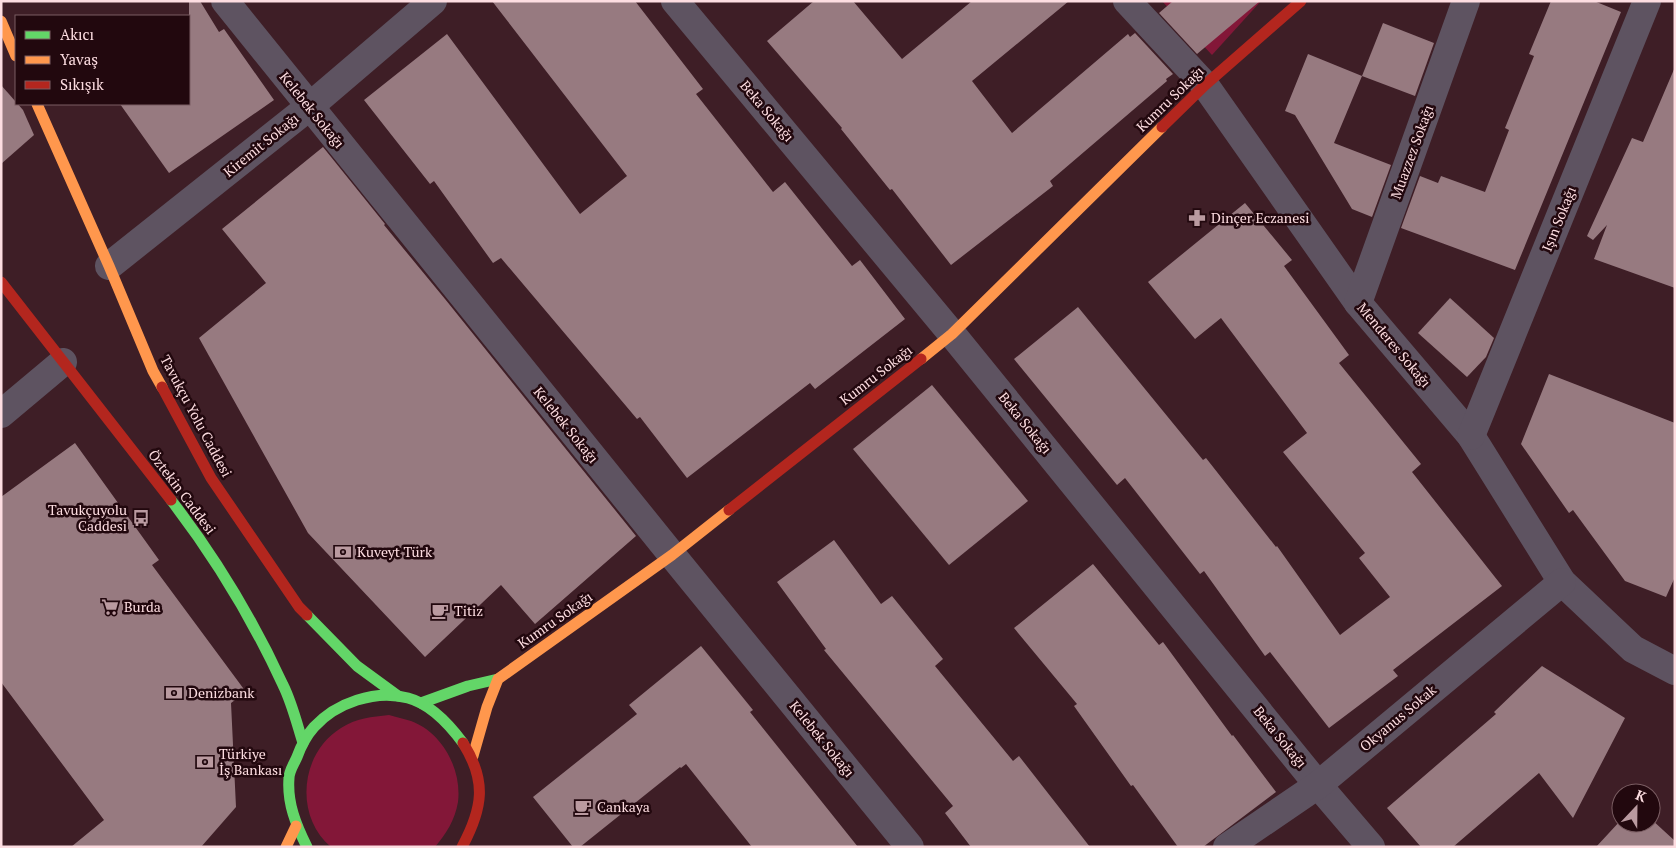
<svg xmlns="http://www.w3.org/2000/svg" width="1676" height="848" font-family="'PT Serif',serif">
<rect width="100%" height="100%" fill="#3e1e26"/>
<!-- green -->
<g fill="#831738">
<path d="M1162 1H1261L1212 55Z"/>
<path d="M389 715C396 717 404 719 411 721 443 733 462 770 458 802 455 820 446 834 435 847H331C294 816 300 753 341 728 356 718 372 717 389 715Z"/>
</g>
<!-- building -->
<g fill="#977a80">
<path d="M189 1H200L219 32 224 29 274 100 169 173 120 104H189Z"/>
<path d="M492 1H635L703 89 696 94 773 192 785 182 852 266 860 260 905 319 815 389 810 383 687 478 640 417 637 419 501 258 493 263 434 181 430 184 364 100 447 34 580 214 627 176Z"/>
<path d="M814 1H853L902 59 972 1H1069L972 81 1012 133 1128 34 1130 37 1135 33 1173 74 1166 79 1167 81 1050 181 1053 186 951 265 892 189 890 190 841 129 842 128 767 41Z"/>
<path d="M1173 1H1260L1197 54 1159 13Z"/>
<path d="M1551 1H1594L1621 12 1515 270 1401 228 1420 176 1438 183 1441 176 1485 192 1509 130 1505 128 1534 56 1529 54Z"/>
<path d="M1383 23 1434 43 1415 96 1362 76Z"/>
<path d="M1308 54 1362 76 1334 143 1391 165 1372 217 1352 209 1295 115 1285 111Z"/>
<path d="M1675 67V288L1594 259 1607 225 1593 240 1587 236 1632 138 1643 142Z"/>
<path d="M1 85 23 110 34 135 1 164Z"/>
<path d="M323 147 385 224 384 225 445 299 636 536 535 624 501 585 425 657 308 533 199 338 266 283 222 229Z"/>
<path d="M1245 203 1292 260 1284 266 1349 355 1339 363 1421 464 1412 472 1502 586 1393 670 1398 676 1329 728 1270 652 1265 656 1204 571 1200 574 1125 478 1117 485 1014 359 1078 307 1203 460 1206 458 1276 547 1277 546 1340 635 1390 597 1359 558 1365 553 1283 452 1307 433 1221 318 1195 339 1148 282Z"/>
<path d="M1450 298 1494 338 1486 357 1467 377 1418 333Z"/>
<path d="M1549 374 1675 423V577L1666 597 1625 581 1573 510 1569 513 1521 444Z"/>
<path d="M932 385 1028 501 949 565 853 449Z"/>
<path d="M75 443 159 560 152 565 246 692 231 703 236 807 201 847H71L104 820 1 682V497Z"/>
<path d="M834 540 881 604 892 596 943 659 935 666 1013 761 1019 756 1090 847H971L945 813 953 806 824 650 826 649 777 582Z"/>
<path d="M1093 564 1159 645 1163 642 1232 736 1233 735 1276 792 1203 847H1178L1133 785 1131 786 1074 706 1077 704 1014 628Z"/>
<path d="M701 646 753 710 750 712 858 847H752L686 764 681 768 680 767 580 847H573L533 797 637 714 629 705Z"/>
<path d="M1542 666 1625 718 1573 818 1539 773 1453 847H1421L1387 808 1496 714 1494 712Z"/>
<path d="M1651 819 1675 841V847H1596L1621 820V823H1651Z"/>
</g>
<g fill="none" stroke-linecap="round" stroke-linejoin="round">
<!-- street -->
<g stroke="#5e5361" stroke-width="28">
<path d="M225 1 672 555 910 847"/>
<path d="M675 1 952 334 1318 785 1371 847"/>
<path d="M1127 1 1205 85 1358 303 1471 436 1562 582 1633 649 1675 671"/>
<path d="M109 266 309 107 433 1"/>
<path d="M1358 303 1466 1"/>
<path d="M1 414 63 362"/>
<path d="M1471 436 1647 1"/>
<path d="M1227 847 1318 785 1562 582"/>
</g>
<!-- fast -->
<g stroke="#63d668" stroke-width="11">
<path d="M171 500C215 557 253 620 283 685 292 703 297 724 303 743"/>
<path d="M307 615 357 666 398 696"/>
<path d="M421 703 468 686 498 679"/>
<path d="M307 847C296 825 287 803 289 778 289 771 294 764 297 757 301 746 306 736 314 727 336 703 375 689 408 698 431 704 449 724 463 743"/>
</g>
<!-- slow -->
<g stroke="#ff974d" stroke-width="11">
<path d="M1 21 16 56"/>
<path d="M37 104 109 266 153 371 162 387"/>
<path d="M921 359 952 334 1162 127"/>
<path d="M473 756 487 707 498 679 672 555 729 510"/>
<path d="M286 847 296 826"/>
</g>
<!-- jam -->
<g stroke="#b3261e" stroke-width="11">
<path d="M1162 127 1205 85 1301 1"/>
<path d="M1 282 171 500"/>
<path d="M162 387 211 478 299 607 307 615"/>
<path d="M729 510 921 359"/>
<path d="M462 847C483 808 487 781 463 743"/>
</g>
</g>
<!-- icons -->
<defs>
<g id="pharmacy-bare" transform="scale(1.35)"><path d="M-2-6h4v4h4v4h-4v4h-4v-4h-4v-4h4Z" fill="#ba9aa0" stroke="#22080e" stroke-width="2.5" paint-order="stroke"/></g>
<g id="bus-bare" transform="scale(1.35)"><path d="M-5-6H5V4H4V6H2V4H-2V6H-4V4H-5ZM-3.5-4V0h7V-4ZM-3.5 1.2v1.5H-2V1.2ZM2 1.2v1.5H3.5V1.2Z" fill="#ba9aa0" stroke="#22080e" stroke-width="2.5" paint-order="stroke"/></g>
<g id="bank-bare" transform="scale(1.35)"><path d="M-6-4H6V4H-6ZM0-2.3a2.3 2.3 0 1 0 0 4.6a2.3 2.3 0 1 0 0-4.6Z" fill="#ba9aa0" stroke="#22080e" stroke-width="2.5" paint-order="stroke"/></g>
<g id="supermarket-bare" transform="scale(1.35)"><path d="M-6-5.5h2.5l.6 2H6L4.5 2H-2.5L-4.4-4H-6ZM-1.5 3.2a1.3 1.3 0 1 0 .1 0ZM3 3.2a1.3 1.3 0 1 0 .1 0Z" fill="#ba9aa0" stroke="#22080e" stroke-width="2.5" paint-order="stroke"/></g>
<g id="cafe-bare" transform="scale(1.35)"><path d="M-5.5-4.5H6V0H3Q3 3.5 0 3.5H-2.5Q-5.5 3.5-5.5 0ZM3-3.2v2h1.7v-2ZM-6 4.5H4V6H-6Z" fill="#ba9aa0" stroke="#22080e" stroke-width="2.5" paint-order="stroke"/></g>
</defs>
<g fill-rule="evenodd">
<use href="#pharmacy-bare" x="1197" y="218"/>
<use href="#bus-bare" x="141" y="518"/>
<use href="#bank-bare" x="343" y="552"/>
<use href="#supermarket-bare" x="110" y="607"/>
<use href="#cafe-bare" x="440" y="611"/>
<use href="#bank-bare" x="174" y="693"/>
<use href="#bank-bare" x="205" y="762"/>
<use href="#cafe-bare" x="583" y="807"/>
</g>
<g text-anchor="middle" stroke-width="5" stroke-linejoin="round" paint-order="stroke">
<!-- street labels -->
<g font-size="14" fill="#fddde1" stroke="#22080e">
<text transform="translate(1170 99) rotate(-44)" y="5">Kumru Sokağı</text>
<text transform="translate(312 110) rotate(51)" y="5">Kelebek Sokağı</text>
<text transform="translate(767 111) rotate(50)" y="5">Beka Sokağı</text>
<text transform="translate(261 145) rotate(-39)" y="5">Kiremit Sokağı</text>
<text transform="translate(1412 152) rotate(-70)" y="5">Muazzez Sokağı</text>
<text transform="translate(1559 219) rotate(-68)" y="5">Işın Sokağı</text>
<text transform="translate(1394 345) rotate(50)" y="5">Menderes Sokağı</text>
<text transform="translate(876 375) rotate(-38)" y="5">Kumru Sokağı</text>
<text transform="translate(196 416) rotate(62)" y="5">Tavukçu Yolu Caddesi</text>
<text transform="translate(1025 423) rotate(51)" y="5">Beka Sokağı</text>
<text transform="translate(566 425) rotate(51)" y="5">Kelebek Sokağı</text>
<text transform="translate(182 492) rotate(53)" y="5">Öztekin Caddesi</text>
<text transform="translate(555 620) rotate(-35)" y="5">Kumru Sokağı</text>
<text transform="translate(1398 718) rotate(-40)" y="5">Okyanus Sokak</text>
<text transform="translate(1280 737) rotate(51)" y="5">Beka Sokağı</text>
<text transform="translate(822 739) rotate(51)" y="5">Kelebek Sokağı</text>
</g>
<!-- poi labels -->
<g font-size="14" fill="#fddde1" stroke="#22080e" text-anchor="start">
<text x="1211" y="223">Dinçer Eczanesi</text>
<text x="127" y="515" text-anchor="end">Tavukçuyolu<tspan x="127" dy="16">Caddesi</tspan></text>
<text x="357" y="557">Kuveyt Türk</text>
<text x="124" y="612">Burda</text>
<text x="454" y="616">Titiz</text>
<text x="188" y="698">Denizbank</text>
<text x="219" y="759">Türkiye<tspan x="219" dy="16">İş Bankası</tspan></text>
<text x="597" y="812">Cankaya</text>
</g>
</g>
<!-- border -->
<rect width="1676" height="848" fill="none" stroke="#fddde1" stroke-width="5"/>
<!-- legend -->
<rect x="15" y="15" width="175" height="90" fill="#22080e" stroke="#7a5d62"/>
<rect x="25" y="31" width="25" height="8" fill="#63d668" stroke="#7a5d62"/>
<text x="60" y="40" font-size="15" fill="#fddde1">Akıcı</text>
<rect x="25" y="56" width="25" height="8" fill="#ff974d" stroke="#7a5d62"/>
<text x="60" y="65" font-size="15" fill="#fddde1">Yavaş</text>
<rect x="25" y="81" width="25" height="8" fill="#b3261e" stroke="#7a5d62"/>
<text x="60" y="90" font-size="15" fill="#fddde1">Sıkışık</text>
<!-- north arrow -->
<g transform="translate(1636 808) rotate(22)"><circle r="24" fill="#22080e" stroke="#7a5d62"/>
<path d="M0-4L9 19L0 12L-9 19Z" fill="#ba9aa0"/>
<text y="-8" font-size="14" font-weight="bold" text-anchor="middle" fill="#fddde1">K</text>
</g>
</svg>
